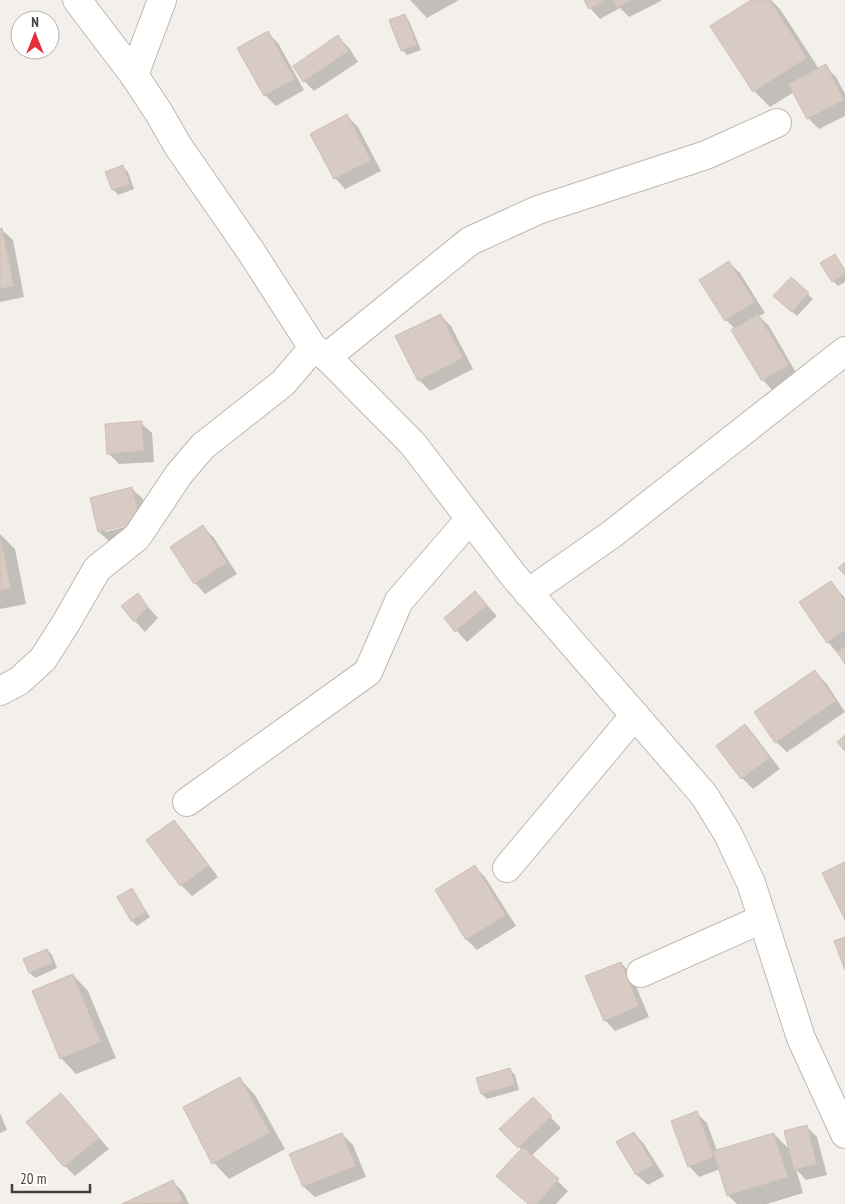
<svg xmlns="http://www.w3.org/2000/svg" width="845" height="1204" font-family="'PT Sans Narrow',sans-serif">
<rect width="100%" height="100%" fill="#f3efea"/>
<!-- shadow -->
<g fill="#0003" fill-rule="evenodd">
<path d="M410 0H459L427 18Z"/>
<path d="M586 0H661V1L629 17 620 8 600 19 590 8Z"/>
<path d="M753 0H771L780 9 819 69 825 66 836 77 845 94V116L819 129 808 118 794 92 770 107 754 91Z"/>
<path d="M404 16 409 21 421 50 407 55 402 50Z"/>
<path d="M268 33 278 43 304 90 276 106 265 95Z"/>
<path d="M338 37 349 48 358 62 314 91 304 81Z"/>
<path d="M347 116 358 127 381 171 345 189 335 178Z"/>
<path d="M123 167 128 172 134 189 118 195 113 189Z"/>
<path d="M0 230H2L13 240 24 297 0 302Z"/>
<path d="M835 256 845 269V282L838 286 833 281Z"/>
<path d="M729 263 740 273 765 313 759 316 769 326 798 376 773 391 763 380 735 329 726 320Z"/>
<path d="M791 278 813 299 797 316 780 301Z"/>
<path d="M440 315 451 326 473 369 430 391 419 380Z"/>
<path d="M141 423 152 433 154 462 119 464 108 453Z"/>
<path d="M132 489 143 499 151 532 110 542 99 532ZM148 521 105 532V529Z"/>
<path d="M203 527 214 538 237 574 205 594 195 583Z"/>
<path d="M0 534 15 549 26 604 0 609Z"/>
<path d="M831 582 845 598V662L828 642Z"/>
<path d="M137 595 158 618 145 632 135 621Z"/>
<path d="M485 603 497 616 467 642 445 618Z"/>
<path d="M815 672 826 683 845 712 787 752 776 742Z"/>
<path d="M745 725 755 736 780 769 753 789 742 778Z"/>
<path d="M173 821 184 832 218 877 192 896 181 885 147 840Z"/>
<path d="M475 867 485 877 516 926 477 950 466 939Z"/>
<path d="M131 890 136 895 150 917 137 926 132 921 118 897Z"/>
<path d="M47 950 52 955 57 968 35 978 30 973 24 960Z"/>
<path d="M621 963 631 974 649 1017 615 1031 605 1020Z"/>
<path d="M73 975 88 991 116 1058 76 1074 61 1058Z"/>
<path d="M510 1070 515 1075 519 1090 487 1099 482 1094 477 1079Z"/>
<path d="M240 1079 255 1095 285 1149 229 1179 214 1163Z"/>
<path d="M61 1094 109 1149 75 1176 65 1166Z"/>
<path d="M533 1099 561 1128 531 1156 568 1191 556 1204H528L522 1150 501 1129Z"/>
<path d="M0 1113 7 1130 0 1133Z"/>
<path d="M696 1113 707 1123 717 1151 774 1134 791 1151 807 1127 817 1137 827 1175 806 1180 796 1169 803 1193 767 1204H737L728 1195 720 1169 699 1177 689 1166Z"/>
<path d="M634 1133 644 1144 664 1176 648 1185 637 1175 618 1142Z"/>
<path d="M342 1134 353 1145 366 1177 315 1197 304 1187Z"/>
<path d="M172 1181 183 1192 189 1204H125Z"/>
</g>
<!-- building -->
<g fill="#d7cbc3" stroke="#cebfb4">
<path d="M584 0H605L589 9Z"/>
<path d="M613 0H632L617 8Z"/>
<path d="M751 0H770L807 58 753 92 710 26Z"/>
<path d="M405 14 417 45 401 51 389 20Z"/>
<path d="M268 31 295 79 264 96 237 48Z"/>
<path d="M338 35 349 51 303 82 293 66Z"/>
<path d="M826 64 844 100 807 119 788 84Z"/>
<path d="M347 114 371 160 334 179 310 134Z"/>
<path d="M123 165 130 184 112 190 105 172Z"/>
<path d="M2 228 14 286 0 289V229Z"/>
<path d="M835 254 845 271V274L832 282 820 263Z"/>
<path d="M729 261 755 302 725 321 699 280Z"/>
<path d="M791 277 809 293 792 312 773 296Z"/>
<path d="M441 314 463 358 418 381 395 336Z"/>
<path d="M758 314 789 365 762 381 731 330Z"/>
<path d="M142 421 144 451 107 454 105 424Z"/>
<path d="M132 487 141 522 98 532 90 498Z"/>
<path d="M203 525 227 563 194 584 170 547Z"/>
<path d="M0 535 11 588 0 591Z"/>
<path d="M845 562V575L838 568Z"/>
<path d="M831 581 845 601V630L827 643 799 602Z"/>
<path d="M475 591 487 605 455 632 444 618Z"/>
<path d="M138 593 148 607 134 622 121 606Z"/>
<path d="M845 646V664L837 652Z"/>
<path d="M815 670 836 701 775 743 754 712Z"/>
<path d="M745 724 770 758 741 779 716 746Z"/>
<path d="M845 735V751L837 742Z"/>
<path d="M174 820 209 866 180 886 146 840Z"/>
<path d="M845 862V920L822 873Z"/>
<path d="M475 865 506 915 466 940 435 890Z"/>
<path d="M132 888 146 912 131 921 117 897Z"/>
<path d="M845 937V970L834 941Z"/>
<path d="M47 949 53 963 29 973 23 959Z"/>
<path d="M621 962 639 1006 604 1021 585 976Z"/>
<path d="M73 974 101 1042 60 1059 32 991Z"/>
<path d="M510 1068 515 1085 481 1094 476 1078Z"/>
<path d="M240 1077 270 1133 212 1164 183 1107Z"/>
<path d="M61 1093 99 1138 64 1167 26 1122Z"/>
<path d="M533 1097 552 1116 518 1148 499 1129Z"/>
<path d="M697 1111 714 1157 688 1167 671 1121Z"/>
<path d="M807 1125 817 1164 794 1170 784 1131Z"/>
<path d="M634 1132 654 1165 636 1175 616 1142Z"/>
<path d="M342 1133 356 1166 303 1187 289 1154Z"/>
<path d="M774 1133 788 1177 727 1196 713 1151Z"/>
<path d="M523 1147 559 1179 537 1204H528L496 1176Z"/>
<path d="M173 1180 184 1203 122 1204Z"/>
</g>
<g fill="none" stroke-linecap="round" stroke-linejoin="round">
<!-- minor casing -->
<g stroke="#c1b7b0" stroke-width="30">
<g id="minor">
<path d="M77 0 134 75 159 113 178 146 252 253 313 348 327 357 413 444 513 575 704 795 728 834 751 883 801 1038 845 1134"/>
<path d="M134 75 162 0"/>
<path d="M327 357 470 241 538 210 706 155 777 123"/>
<path d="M528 593 612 534 845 351"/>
<path d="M0 691 19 681 43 659 66 623 97 569 137 537 179 474 203 446 283 383 313 348"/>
<path d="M187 802 368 672 399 601 470 519"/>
<path d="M507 868 635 715"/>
<path d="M641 973 762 919"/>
</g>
</g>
<!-- minor -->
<use href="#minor" stroke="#fff" stroke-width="28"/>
</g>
<!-- north arrow -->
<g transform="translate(35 35)"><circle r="24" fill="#ffffff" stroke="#b5b2b0"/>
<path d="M0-4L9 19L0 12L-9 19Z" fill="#e62f3a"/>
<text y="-8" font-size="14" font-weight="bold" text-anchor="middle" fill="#473e39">N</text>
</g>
<!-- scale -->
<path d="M12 1184v8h78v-8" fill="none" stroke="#473e39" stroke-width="2.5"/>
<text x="20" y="1184" font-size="15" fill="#473e39" stroke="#ffffff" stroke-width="4" paint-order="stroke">20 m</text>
</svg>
